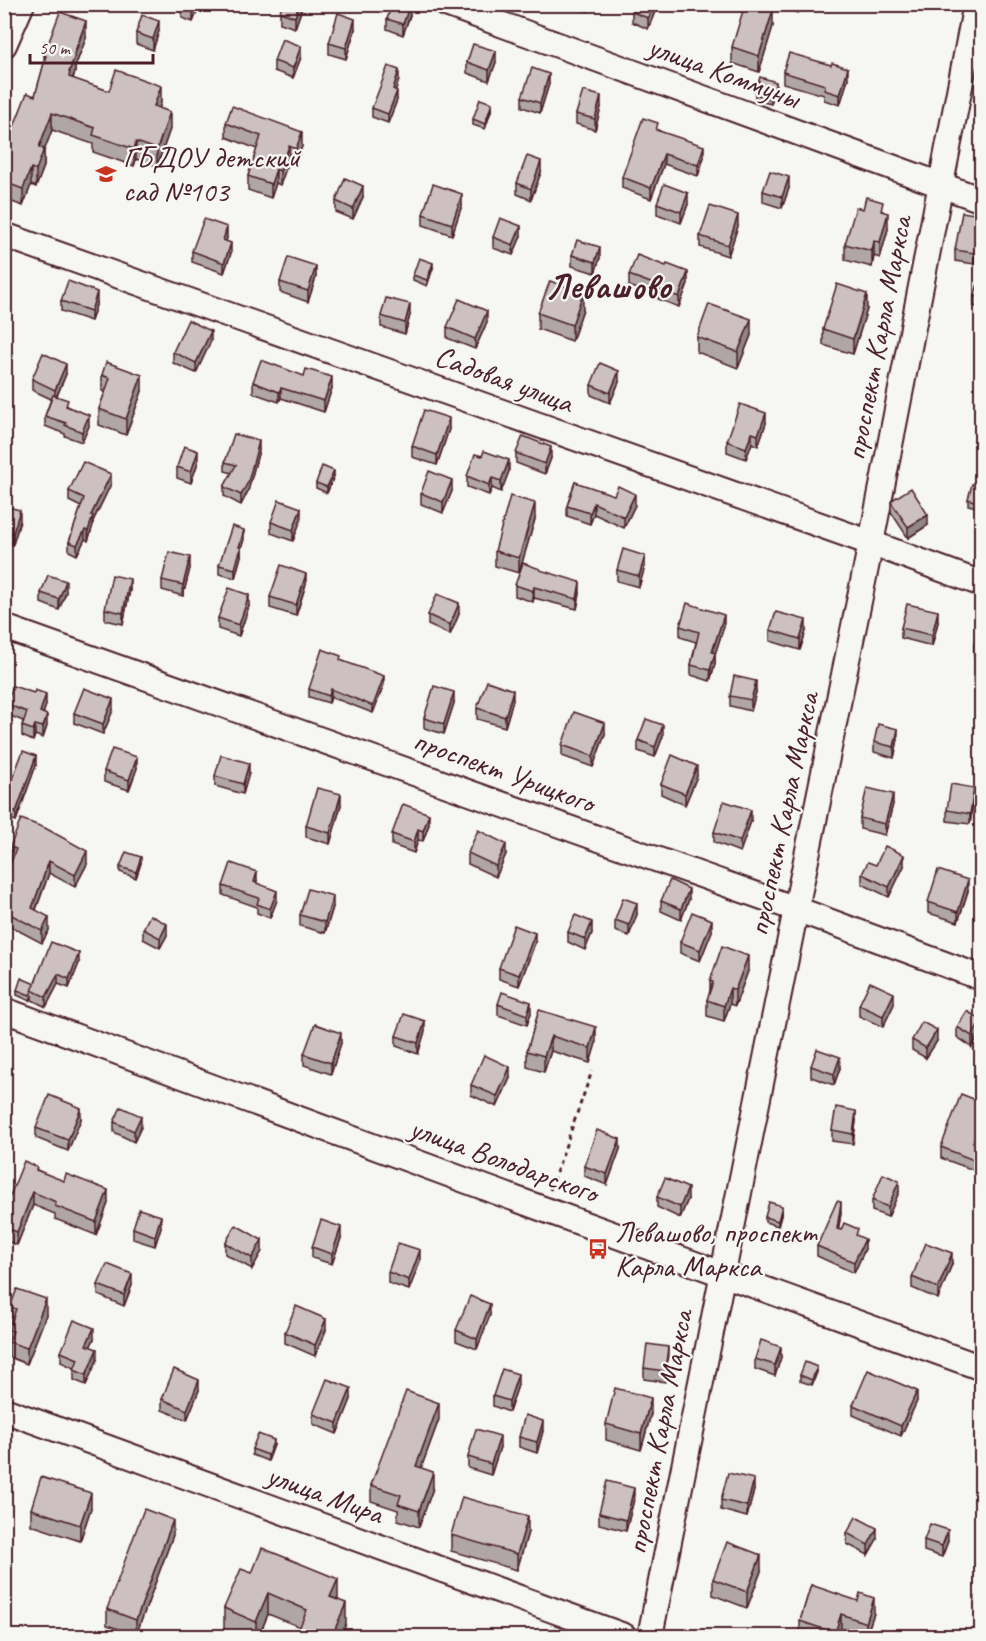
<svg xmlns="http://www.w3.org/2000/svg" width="986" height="1641" font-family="Caveat,sans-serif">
<rect width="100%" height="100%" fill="#f6f6f2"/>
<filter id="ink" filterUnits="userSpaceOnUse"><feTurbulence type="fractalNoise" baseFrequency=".0167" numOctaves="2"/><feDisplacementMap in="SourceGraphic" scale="12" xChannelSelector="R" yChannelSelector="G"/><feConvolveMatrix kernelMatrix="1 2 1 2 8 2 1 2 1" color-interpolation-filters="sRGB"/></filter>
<g filter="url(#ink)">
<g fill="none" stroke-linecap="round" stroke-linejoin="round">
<!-- minor casing -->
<g stroke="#4a1f2b" stroke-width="28">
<g id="minor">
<path d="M446 4 982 200"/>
<path d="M4 45 22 4"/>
<path d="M4 235 871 543 982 584"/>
<path d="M4 627 796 909 982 978"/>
<path d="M4 1010 543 1209 982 1368"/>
<path d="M4 1410 624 1636"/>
<path d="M650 1636 796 909 871 543 976 4"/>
</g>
</g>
<!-- path -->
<path stroke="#4a1f2b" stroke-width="3" stroke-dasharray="4.5 4.5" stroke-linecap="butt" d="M550 1190 592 1071"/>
<!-- minor -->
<use href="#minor" stroke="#f6f6f2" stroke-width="24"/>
</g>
<!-- wall -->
<g fill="#afa6a5" stroke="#4a1f2b" stroke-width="1.5">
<path d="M183 4H200L193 22 182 18V8Z"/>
<path d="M228 4H248L245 11Z"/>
<path d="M302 4V8L295 28 280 23V12Z"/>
<path d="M572 4H591L588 11 572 6Z"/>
<path d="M658 4 648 29 632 22V12Z"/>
<path d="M777 4H801L798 13 777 6Z"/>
<path d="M858 4H876L875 9Z"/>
<path d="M410 15 403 35 387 29V19Z"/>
<path d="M773 26 759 72 732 63V47Z"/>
<path d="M355 29 346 59 329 54V43Z"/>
<path d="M159 31 153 50 136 44V33Z"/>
<path d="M86 38 75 67V72L73 79 109 91 161 103 159 108 170 129 157 166 136 159 134 166 93 152V144L52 130 44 151V166L36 187 31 185 23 206 4 199V152L35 96 44 64V55Z"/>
<path d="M301 57 293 78 274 71V61Z"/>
<path d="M467 62H496L489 81 467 73Z"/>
<path d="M783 72 848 79 840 105 824 100V95L783 83Z"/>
<path d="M399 80 395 90 397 100 388 123 372 117V108Z"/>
<path d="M549 84 540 113 522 107V97Z"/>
<path d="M776 87 771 104 755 100V94Z"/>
<path d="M601 107 595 130 576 124V114Z"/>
<path d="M492 108 485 129 473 125V119Z"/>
<path d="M226 123 302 146 296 163 289 160 280 185 276 183 271 198 248 190V176L257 149 226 137Z"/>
<path d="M658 130 704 157 698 176 664 164 651 199 622 188V177Z"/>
<path d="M541 172 531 200 517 194V183Z"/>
<path d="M789 188 782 208 763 202V191Z"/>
<path d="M363 197 353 219 336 212V201Z"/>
<path d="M657 203 688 204 681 223 657 214Z"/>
<path d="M462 205 452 235 423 225V214Z"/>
<path d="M863 209 883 211 888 229 880 258 874 256 872 267 845 260V244Z"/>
<path d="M738 226 728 256 700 247V236Z"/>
<path d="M981 226 974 264 955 261V250Z"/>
<path d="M521 236 513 255 493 248V237Z"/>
<path d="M227 238 226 241 231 253 224 273 192 262V251Z"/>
<path d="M572 255 600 258 595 273 572 266Z"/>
<path d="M433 268 427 286 413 280V275Z"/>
<path d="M629 275 688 283 679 307 658 299V296L629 286Z"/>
<path d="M981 276V309L974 306V296Z"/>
<path d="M316 277 308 302 280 292V282Z"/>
<path d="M61 301 97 302 91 321 61 311Z"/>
<path d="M583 309 572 341 538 329V313Z"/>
<path d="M867 309 853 354 823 345V329Z"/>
<path d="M410 315 405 334 381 327V316Z"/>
<path d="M487 322 475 349 447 338V327Z"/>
<path d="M751 335 738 368 697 352V337Z"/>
<path d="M211 341 196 373 173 363V352Z"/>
<path d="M66 374 57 396 89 426 82 442 65 436V434L45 426V416L51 399 32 390V379Z"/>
<path d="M102 375 142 391 126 435 99 425V409L105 392 102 391Z"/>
<path d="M253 382 332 388 324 412 281 398 279 402 253 393Z"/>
<path d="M619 382 610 403 591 395V385Z"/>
<path d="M766 423 758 446 752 443 746 459 727 452V441Z"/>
<path d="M449 429 437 465 412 457V446Z"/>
<path d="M259 450 248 491 241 505 224 496V487L232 473 225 471V462Z"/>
<path d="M516 453 551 458 545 474 516 463Z"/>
<path d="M198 462 191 483 177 478V467Z"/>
<path d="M509 471 501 492 492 488 489 495 467 487V476Z"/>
<path d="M334 476 327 493 316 488V483Z"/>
<path d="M575 482 635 505 624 528 594 514 590 524 567 516V506Z"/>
<path d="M111 484 93 521V525L88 541 85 539 77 555 69 551V542L81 507 69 501V491Z"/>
<path d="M981 487 980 508 968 505V499Z"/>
<path d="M452 491 443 513 421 504V493Z"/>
<path d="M891 502 928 525 908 538 891 512Z"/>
<path d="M4 506 20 521 13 544 4 541Z"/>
<path d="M301 519 293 541 271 533V522Z"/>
<path d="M535 519 519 573 495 566V551Z"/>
<path d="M244 539 241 549V556L235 578 219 574V565Z"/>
<path d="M645 566 639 587 617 581V570Z"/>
<path d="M190 568 183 596 162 590V580Z"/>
<path d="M540 571 580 593 577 609 534 598 533 602 515 596V585Z"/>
<path d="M306 584 296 616 270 608V597Z"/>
<path d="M130 590 123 624 105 620V609Z"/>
<path d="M66 592 59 610 41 603V593Z"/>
<path d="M249 606 239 636 218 629V618Z"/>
<path d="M459 614 450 635 428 625V615Z"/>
<path d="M938 622 932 646 901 638V628Z"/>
<path d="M981 622V659L974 656V645Z"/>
<path d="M680 626H724L715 654V664L710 681 691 675V665L696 642 680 637Z"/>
<path d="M770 630 806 631 800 650 770 641Z"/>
<path d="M341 660 384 684 373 713 331 697 329 703 309 697V689Z"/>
<path d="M756 692 751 711 730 706V696Z"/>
<path d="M513 700 505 727 477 719V708Z"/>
<path d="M454 703 444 734 424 728V718Z"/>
<path d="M6 704 46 705 43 714 47 726 43 738 35 735 33 741 22 736V726L23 721 6 714Z"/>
<path d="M113 710 103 734 74 723V713Z"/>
<path d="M605 734 593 767 562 756V745Z"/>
<path d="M663 736 655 757 638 751V740Z"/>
<path d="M898 739 894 758 874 752V742Z"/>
<path d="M36 765 16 821 4 817V801Z"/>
<path d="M137 768 129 790 104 782V771Z"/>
<path d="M249 773 243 794 215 786V776Z"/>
<path d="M697 776 685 805 661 794V784Z"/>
<path d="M974 799 970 824 947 821V810Z"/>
<path d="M893 804 885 835 860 829V818Z"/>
<path d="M341 805 330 844 306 837V826Z"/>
<path d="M751 821 740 852 714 842V832Z"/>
<path d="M429 824 423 841 418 840 414 853 392 845V834Z"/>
<path d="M10 847 87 864 75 887 49 873 36 910 49 930 42 943 4 923V881L12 860H10Z"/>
<path d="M468 853 506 854 496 877 468 864Z"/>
<path d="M141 863 136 878 120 872V867Z"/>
<path d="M904 866 889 897 862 884V874Z"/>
<path d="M257 881 256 883 277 900 270 918 257 913V907L223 895V886Z"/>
<path d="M968 891 958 922 928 913V902Z"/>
<path d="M689 899 681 920 661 911V901Z"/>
<path d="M333 907 325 933 300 926V915Z"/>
<path d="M637 914 629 936 615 931V920Z"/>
<path d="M143 929 167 935 160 948 143 939Z"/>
<path d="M712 931 700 961 680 953V942Z"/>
<path d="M568 932 592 933 585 950 568 942Z"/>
<path d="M535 943 519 986 499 979V968Z"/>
<path d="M79 963 69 988 58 984 46 1007 32 1000V995L30 1001 17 995V990L35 984Z"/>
<path d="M748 971 735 1006 730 1004 724 1021 707 1016V1000L710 993V981Z"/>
<path d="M498 1004 531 1013 527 1025 498 1015Z"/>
<path d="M894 1004 883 1027 859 1016V1005Z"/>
<path d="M539 1010 596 1043 590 1063 551 1051 544 1072 527 1067V1051Z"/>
<path d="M981 1020 972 1047 957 1037V1027Z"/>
<path d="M425 1031 418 1054 396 1046V1036Z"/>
<path d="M912 1040 937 1041 926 1058 912 1050Z"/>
<path d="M341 1043 331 1074 304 1065V1054Z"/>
<path d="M811 1066 840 1068 834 1085 811 1077Z"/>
<path d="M510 1078 497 1107 471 1095V1085Z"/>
<path d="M81 1119 68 1151 36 1138V1128Z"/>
<path d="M856 1121 853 1144 832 1141V1130Z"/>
<path d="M114 1122 141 1127 134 1142 114 1132Z"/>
<path d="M981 1145V1173L941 1158V1147Z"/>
<path d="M620 1149 607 1185 584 1176V1166Z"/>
<path d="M37 1170 108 1203 96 1235 55 1219V1214L33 1205 17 1245 4 1240V1194L10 1196Z"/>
<path d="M899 1192 888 1217 872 1211V1200Z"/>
<path d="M657 1197 688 1199 680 1218 657 1207Z"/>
<path d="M782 1212 778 1226 765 1222V1217Z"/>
<path d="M841 1213 838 1230 865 1249 854 1273 817 1256V1246Z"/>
<path d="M161 1227 155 1246 133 1239V1228Z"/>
<path d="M341 1238 332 1264 312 1258V1247Z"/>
<path d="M225 1243 262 1251 252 1269 225 1254Z"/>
<path d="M420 1261 409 1290 388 1283V1272Z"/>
<path d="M952 1264 938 1299 912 1288V1277Z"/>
<path d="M981 1278V1298L979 1297V1287Z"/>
<path d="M98 1285H132L124 1306 98 1295Z"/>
<path d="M10 1307 46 1315 27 1364 9 1357V1330L11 1323H10Z"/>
<path d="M490 1315 477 1349 456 1341V1330Z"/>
<path d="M326 1330 315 1356 285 1343V1332Z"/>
<path d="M94 1339 90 1347 97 1360 86 1385 74 1380V1368L61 1362V1352Z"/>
<path d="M781 1357 775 1376 755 1369V1359Z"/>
<path d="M668 1358 665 1382 644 1379V1368Z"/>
<path d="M817 1372 812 1385 800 1381V1375Z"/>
<path d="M518 1385 509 1412 493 1406V1396Z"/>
<path d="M199 1390 187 1420 162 1410V1399Z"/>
<path d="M351 1399 337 1434 313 1424V1414Z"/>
<path d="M917 1401 901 1436 853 1415V1405Z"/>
<path d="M651 1414 641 1450 606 1440V1424Z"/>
<path d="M439 1419 421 1468 433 1488 419 1527 398 1520V1510L371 1501V1485Z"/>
<path d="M543 1431 537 1453 519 1447V1437Z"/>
<path d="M274 1445 268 1461 252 1455V1449Z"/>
<path d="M500 1447 491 1475 468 1468V1457Z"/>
<path d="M754 1490 747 1517 721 1510V1500Z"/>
<path d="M634 1499 626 1531 599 1524V1513Z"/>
<path d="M91 1508 80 1541 31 1525V1509Z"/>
<path d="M528 1532 517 1570 451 1551V1535Z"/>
<path d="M847 1533 877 1539 868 1555 847 1544Z"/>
<path d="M173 1535 136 1635 107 1625V1609Z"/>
<path d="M924 1540 948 1541 942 1557 924 1551Z"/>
<path d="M761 1571 747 1608 713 1595V1579Z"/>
<path d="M252 1573 338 1600 346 1624 300 1627 268 1614 259 1636H242L224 1629V1608Z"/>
<path d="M811 1585 874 1613 866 1636H862L841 1629 839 1636H803L800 1635V1621Z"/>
</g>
<!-- shaded-wall -->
<g fill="#8f8786" stroke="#4a1f2b" stroke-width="1.5">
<path d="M196 4H200L193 22V11Z"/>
<path d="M299 4H302V8L295 28V17Z"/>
<path d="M410 4V15L403 35V24Z"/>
<path d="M654 4H658L648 29V18Z"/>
<path d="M773 10V26L759 72V56Z"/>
<path d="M355 19V29L346 59V48Z"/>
<path d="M86 21V38L75 67V72L70 84V89L69 72Z"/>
<path d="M159 21V31L153 50V39Z"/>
<path d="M301 46V57L293 78V68Z"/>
<path d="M496 51V62L489 81V70Z"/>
<path d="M848 68V79L840 105V95Z"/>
<path d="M399 70V80L393 99V89Z"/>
<path d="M549 74V84L540 113V103Z"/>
<path d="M776 82V87L771 104V99Z"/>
<path d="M161 86V103L154 123V106Z"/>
<path d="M397 91V100L388 123V114Z"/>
<path d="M601 96V107L595 130V119Z"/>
<path d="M492 103V108L485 129V124Z"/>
<path d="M170 112V129L157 166V149Z"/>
<path d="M52 113V130L44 151V166L36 187V170L39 147Z"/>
<path d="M302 132V146L296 163V149Z"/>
<path d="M136 142V159L134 166V149Z"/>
<path d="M289 146V160L280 185V171Z"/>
<path d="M704 146V157L698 176V165Z"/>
<path d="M664 154V164L651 199V188Z"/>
<path d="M541 161V172L531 200V189Z"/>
<path d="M31 168V185L23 206V189Z"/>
<path d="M276 169V183L271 198V184Z"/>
<path d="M789 177V188L782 208V197Z"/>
<path d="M363 186V197L353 219V209Z"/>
<path d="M688 193V204L681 223V212Z"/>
<path d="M462 194V205L452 235V224Z"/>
<path d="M888 213V229L880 258V242Z"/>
<path d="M738 215V226L728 256V245Z"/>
<path d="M981 215V226L974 264V253Z"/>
<path d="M521 226V236L513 255V245Z"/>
<path d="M227 227V238L223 250V240Z"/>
<path d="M874 241V256L872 267V251Z"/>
<path d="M231 243V253L224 273V263Z"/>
<path d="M600 247V258L595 273V262Z"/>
<path d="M433 263V268L427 286V280Z"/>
<path d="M316 266V277L308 302V291Z"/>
<path d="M688 272V283L679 307V297Z"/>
<path d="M97 292V302L91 321V311Z"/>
<path d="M583 293V309L572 341V325Z"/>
<path d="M867 294V309L853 354V339Z"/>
<path d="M410 304V315L405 334V323Z"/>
<path d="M487 311V322L475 349V339Z"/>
<path d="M751 319V335L738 368V352Z"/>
<path d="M211 331V341L196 373V363Z"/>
<path d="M66 364V374L55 400V390Z"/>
<path d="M619 371V382L610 403V393Z"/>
<path d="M142 375V391L126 435V419Z"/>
<path d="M332 377V388L324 412V401Z"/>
<path d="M281 388V398L279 402V392Z"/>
<path d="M766 413V423L758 446V435Z"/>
<path d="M89 415V426L82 442V432Z"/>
<path d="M449 418V429L437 465V455Z"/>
<path d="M752 433V443L746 459V448Z"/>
<path d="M259 441V450L248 491 241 505V495Z"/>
<path d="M551 447V458L545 474V464Z"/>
<path d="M198 451V462L191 483V472Z"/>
<path d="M509 460V471L501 492V481Z"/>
<path d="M334 471V476L327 493V487Z"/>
<path d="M111 474V484L93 521V525L88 541V531L91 515Z"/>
<path d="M492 478V488L489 495V485Z"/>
<path d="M452 480V491L443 513V502Z"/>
<path d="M635 494V505L624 528V517Z"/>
<path d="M535 503V519L519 573V558Z"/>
<path d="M594 503V514L590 524V513Z"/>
<path d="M301 508V519L293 541V530Z"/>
<path d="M20 510V521L13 544V533Z"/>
<path d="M928 515V525L908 538V527Z"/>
<path d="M85 530V539L77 555V545Z"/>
<path d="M244 530V539L241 549V556L235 578V569L239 547Z"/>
<path d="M645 556V566L639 587V576Z"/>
<path d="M190 557V568L183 596V585Z"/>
<path d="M306 574V584L296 616V605Z"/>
<path d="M130 579V590L123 624V613Z"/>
<path d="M66 581V592L59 610V599Z"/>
<path d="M580 582V593L577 609V599Z"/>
<path d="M534 587V598L533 602V591Z"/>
<path d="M249 595V606L239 636V625Z"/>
<path d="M459 603V614L450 635V625Z"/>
<path d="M938 611V622L932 646V635Z"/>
<path d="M724 615V626L715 654V664L710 681 712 652Z"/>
<path d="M806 620V631L800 650V639Z"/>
<path d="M384 676V684L373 713V706Z"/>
<path d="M756 681V692L751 711V700Z"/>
<path d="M331 689V697L329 703V696Z"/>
<path d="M513 690V700L505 727V717Z"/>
<path d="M454 692V703L444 734V724Z"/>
<path d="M46 694V705L40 723V712Z"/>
<path d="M113 699V710L103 734V724Z"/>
<path d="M47 715V726L43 738V727Z"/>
<path d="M605 723V734L593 767V756Z"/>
<path d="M35 725V735L33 741V730Z"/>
<path d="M663 725V736L655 757V747Z"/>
<path d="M898 729V739L894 758V747Z"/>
<path d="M36 756V765L16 821V812Z"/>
<path d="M137 757V768L129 790V780Z"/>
<path d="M249 763V773L243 794V784Z"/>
<path d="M697 766V776L685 805V794Z"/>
<path d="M974 788V799L970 824V814Z"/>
<path d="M341 794V805L330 844V833Z"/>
<path d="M893 794V804L885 835V824Z"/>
<path d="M751 810V821L740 852V841Z"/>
<path d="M429 814V824L423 841V831Z"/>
<path d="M418 829V840L414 853V842Z"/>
<path d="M506 844V854L496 877V866Z"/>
<path d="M87 851V864L75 887V875Z"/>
<path d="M904 855V866L889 897V887Z"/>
<path d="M141 857V863L136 878V872Z"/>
<path d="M49 861V873L32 920V908Z"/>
<path d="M257 872V881L254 891V882Z"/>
<path d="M968 880V891L958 922V912Z"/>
<path d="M689 889V899L681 920V909Z"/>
<path d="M277 891V900L270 918V909Z"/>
<path d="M333 896V907L325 933V922Z"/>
<path d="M637 903V914L629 936V925Z"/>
<path d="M49 917V930L42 943V931Z"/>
<path d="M712 920V931L700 961V950Z"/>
<path d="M592 922V933L585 950V939Z"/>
<path d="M167 924V935L160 948V938Z"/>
<path d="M535 933V943L519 986V975Z"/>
<path d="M79 953V963L69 988V979Z"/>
<path d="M748 956V971L735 1006V990Z"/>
<path d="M58 974V984L46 1007V997Z"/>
<path d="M730 988V1004L724 1021V1006Z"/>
<path d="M894 993V1004L883 1027V1016Z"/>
<path d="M531 1002V1013L527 1025V1015Z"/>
<path d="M425 1021V1031L418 1054V1043Z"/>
<path d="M981 1021V1032L972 1047V1036Z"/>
<path d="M596 1027V1043L590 1063V1048Z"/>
<path d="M937 1030V1041L926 1058V1048Z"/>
<path d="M341 1033V1043L331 1074V1063Z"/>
<path d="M551 1036V1051L544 1072V1056Z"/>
<path d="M840 1057V1068L834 1085V1074Z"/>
<path d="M510 1067V1078L497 1107V1096Z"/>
<path d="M81 1108V1119L68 1151V1140Z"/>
<path d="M856 1111V1121L853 1144V1134Z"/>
<path d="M141 1116V1127L134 1142V1131Z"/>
<path d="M981 1119V1129L973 1152V1142Z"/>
<path d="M620 1139V1149L607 1185V1174Z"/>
<path d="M899 1181V1192L888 1217V1207Z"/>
<path d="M688 1188V1199L680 1218V1207Z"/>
<path d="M108 1190V1203L96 1235V1222Z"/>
<path d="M33 1192V1205L17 1245V1232Z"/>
<path d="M841 1202V1213L837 1240V1229Z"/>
<path d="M782 1206V1212L778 1226V1221Z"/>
<path d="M161 1216V1227L155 1246V1236Z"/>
<path d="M341 1227V1238L332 1264V1254Z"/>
<path d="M865 1239V1249L854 1273V1262Z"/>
<path d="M262 1240V1251L252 1269V1258Z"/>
<path d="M420 1250V1261L409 1290V1280Z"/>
<path d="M952 1253V1264L938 1299V1288Z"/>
<path d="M132 1274V1285L124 1306V1295Z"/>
<path d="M46 1299V1315L27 1364V1348Z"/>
<path d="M490 1304V1315L477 1349V1339Z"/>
<path d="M326 1319V1330L315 1356V1345Z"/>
<path d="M94 1328V1339L86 1356V1345Z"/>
<path d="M668 1347V1358L665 1382V1371Z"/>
<path d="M781 1347V1357L775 1376V1365Z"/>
<path d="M97 1349V1360L86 1385V1375Z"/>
<path d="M817 1367V1372L812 1385V1380Z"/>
<path d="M518 1374V1385L509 1412V1401Z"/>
<path d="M199 1380V1390L187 1420V1410Z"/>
<path d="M351 1388V1399L337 1434V1423Z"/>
<path d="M917 1391V1401L901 1436V1426Z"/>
<path d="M651 1398V1414L641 1450V1434Z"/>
<path d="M439 1403V1419L416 1482V1466Z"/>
<path d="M543 1421V1431L537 1453V1442Z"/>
<path d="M500 1436V1447L491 1475V1464Z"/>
<path d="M274 1440V1445L268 1461V1455Z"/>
<path d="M433 1472V1488L419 1527V1511Z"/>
<path d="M754 1479V1490L747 1517V1506Z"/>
<path d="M634 1488V1499L626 1531V1520Z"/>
<path d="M91 1493V1508L80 1541V1525Z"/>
<path d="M528 1516V1532L517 1570V1554Z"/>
<path d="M173 1520V1535L136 1635V1620Z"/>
<path d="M877 1528V1539L868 1555V1545Z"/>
<path d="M948 1530V1541L942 1557V1546Z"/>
<path d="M761 1555V1571L747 1608V1592Z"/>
<path d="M338 1579V1600L330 1597Z"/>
<path d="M268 1593V1614L259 1636H256V1622Z"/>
<path d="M874 1598V1613L866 1636V1623Z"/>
<path d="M346 1603V1624L341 1636H332Z"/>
<path d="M841 1614V1629L839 1636H835V1633Z"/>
</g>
<!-- building -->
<g fill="#ccc1c0" stroke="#4a1f2b" stroke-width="1.5">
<path d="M183 4H196L193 11 182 8Z"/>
<path d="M282 4H299L295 17 280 12Z"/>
<path d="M392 4H410L403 24 387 19Z"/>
<path d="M635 4H654L648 18 632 12Z"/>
<path d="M745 4H755L773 10 759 56 732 47Z"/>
<path d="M60 12 86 21 74 54 75 55 69 72H70L69 77 109 91 116 70 161 86 154 106 170 112 157 149 136 142 134 149 93 135 95 128 52 113 39 147 44 149 36 170 31 168 23 189 4 182V152L27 93 35 96 46 56 44 55Z"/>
<path d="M338 13 355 19 346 48 329 43Z"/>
<path d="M142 15 159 21 153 39 136 33Z"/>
<path d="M282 39 301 46 293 68 274 61Z"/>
<path d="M473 44 496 51 489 70 467 62Z"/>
<path d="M789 53 831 65 832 63 848 68 840 95 824 90 825 85 783 72Z"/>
<path d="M388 66 399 70 393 89 397 91 388 114 372 108Z"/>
<path d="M532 68 549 74 540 103 522 97Z"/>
<path d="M760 77 776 82 771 99 755 94Z"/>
<path d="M583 91 601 96 595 119 576 114Z"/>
<path d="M480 99 492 103 485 124 473 119Z"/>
<path d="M232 106 302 132 296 149 289 146 280 171 276 169 271 184 248 176 261 136 226 123Z"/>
<path d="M643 118 658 123 656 130 704 146 698 165 664 154 651 188 622 177Z"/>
<path d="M527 156 541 161 531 189 517 183Z"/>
<path d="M770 171 789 177 782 197 763 191Z"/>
<path d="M345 178 363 186 353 209 336 201Z"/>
<path d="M433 184 462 194 452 224 423 214Z"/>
<path d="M664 184 688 193 681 212 657 203Z"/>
<path d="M866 197 883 202 881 211 888 213 880 242 874 241 872 251 845 244 856 207 863 209Z"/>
<path d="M710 206 738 215 728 245 700 236Z"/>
<path d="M962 212 981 215 974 253 955 250Z"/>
<path d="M500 218 521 226 513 245 493 237Z"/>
<path d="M204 219 227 227 223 240 231 243 224 263 192 251Z"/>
<path d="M577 240 600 247 595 262 572 255Z"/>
<path d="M637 255 666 266 667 264 688 272 679 297 658 289 659 286 629 275Z"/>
<path d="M288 257 316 266 308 291 280 282Z"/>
<path d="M419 258 433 263 427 280 413 275Z"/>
<path d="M981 276V299L974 296Z"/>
<path d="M68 281 97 292 91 311 61 301Z"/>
<path d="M550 281 583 293 572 325 538 313Z"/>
<path d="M837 284 867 294 853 339 823 329Z"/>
<path d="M386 298 410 304 405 323 381 316Z"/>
<path d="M459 299 487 311 475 339 447 327Z"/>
<path d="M709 304 751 319 738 352 697 337Z"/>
<path d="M188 320 211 331 196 363 173 352Z"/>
<path d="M43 353 66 364 55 390 32 379Z"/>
<path d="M261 360 304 376 306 369 332 377 324 401 281 388 279 392 253 382Z"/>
<path d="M106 362 142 375 126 419 99 409 110 378 102 375Z"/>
<path d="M600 363 619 371 610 393 591 385Z"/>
<path d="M53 395 68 400 66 406 89 415 82 432 65 425 66 423 45 416Z"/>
<path d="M740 404 766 413 758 435 752 433 746 448 727 441Z"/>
<path d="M424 410 449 418 437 455 412 446Z"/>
<path d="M234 434 259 441 248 482 241 495 224 487 236 465 225 462Z"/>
<path d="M523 436 551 447 545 464 516 453Z"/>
<path d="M184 446 198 451 191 472 177 467Z"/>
<path d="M484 451 509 460 501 481 492 478 489 485 467 476 475 454 482 456Z"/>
<path d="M83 462 111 474 91 515 93 516 88 531 85 530 77 545 69 542 84 498 69 491Z"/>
<path d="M322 466 334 471 327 487 316 483Z"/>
<path d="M429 471 452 480 443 502 421 493Z"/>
<path d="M575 482 614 495 618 486 635 494 624 517 594 503 590 513 567 506Z"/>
<path d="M972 484 981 487V497L980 503 968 499Z"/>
<path d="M911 488 928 515 908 527 891 502 892 500Z"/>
<path d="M510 496 535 503 519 558 495 551Z"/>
<path d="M279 500 301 508 293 530 271 522Z"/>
<path d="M4 506 20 510 13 533 4 530Z"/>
<path d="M232 526 244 530 239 547H241L235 569 219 565Z"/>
<path d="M623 549 645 556 639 576 617 570Z"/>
<path d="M169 552 190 557 183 585 162 580Z"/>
<path d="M523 563 540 569V570L580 582 577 599 534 587 533 591 515 585Z"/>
<path d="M281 565 306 574 296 605 270 597Z"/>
<path d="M48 575 66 581 59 599 41 593Z"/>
<path d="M112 575 130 579 123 613 105 609Z"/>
<path d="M229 588 249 595 239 625 218 618Z"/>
<path d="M437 594 459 603 450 625 428 615Z"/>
<path d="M687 603 724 615 712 652 715 653 710 670 691 665 699 632 680 626Z"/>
<path d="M907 604 938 611 932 635 901 628Z"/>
<path d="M776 612 806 620 800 639 770 630Z"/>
<path d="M981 622V648L974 645Z"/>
<path d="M322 649 341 656 340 660 384 676 373 706 331 689 329 696 309 689Z"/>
<path d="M734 676 756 681 751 700 730 696Z"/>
<path d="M487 681 513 690 505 717 477 708Z"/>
<path d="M13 686 34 693 35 690 46 694 40 712 47 715 43 727 35 725 33 730 22 726 27 712 6 704Z"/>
<path d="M434 686 454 692 444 724 424 718Z"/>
<path d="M84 688 113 699 103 724 74 713Z"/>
<path d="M574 712 605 723 593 756 562 745Z"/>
<path d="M646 719 663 725 655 747 638 740Z"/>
<path d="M878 724 898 729 894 747 874 742Z"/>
<path d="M112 749 137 757 129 780 104 771Z"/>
<path d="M23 751 36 756 16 812 4 808V801Z"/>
<path d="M221 755 249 763 243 784 215 776Z"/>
<path d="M672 755 697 766 685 794 661 784Z"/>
<path d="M951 784 974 788 970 814 947 810Z"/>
<path d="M317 788 341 794 330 833 306 826Z"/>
<path d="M867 788 893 794 885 824 860 818Z"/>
<path d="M724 801 751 810 740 841 714 832Z"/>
<path d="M403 804 429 814 423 831 418 829 414 842 392 834Z"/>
<path d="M21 819 45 828 87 851 75 875 49 861 32 908 49 917 42 931 4 911V881L16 849 10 847Z"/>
<path d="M478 830 506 844 496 866 468 853Z"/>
<path d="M885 846 904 855 889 887 862 874 868 862 876 865Z"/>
<path d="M126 852 141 857 136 872 120 867Z"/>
<path d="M231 863 257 872 254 882 277 891 270 909 257 904 259 898 223 886Z"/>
<path d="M938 870 968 880 958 912 928 902Z"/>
<path d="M670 880 689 889 681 909 661 901Z"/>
<path d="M308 889 333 896 325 922 300 915Z"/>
<path d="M623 898 637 903 629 925 615 920Z"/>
<path d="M692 912 712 920 700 950 680 942Z"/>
<path d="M150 915 167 924 160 938 143 929Z"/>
<path d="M575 915 592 922 585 939 568 932Z"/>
<path d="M514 925 535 933 519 975 499 968Z"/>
<path d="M51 942 79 953 69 979 58 974 46 997 32 990Z"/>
<path d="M722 946 748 956 735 990 730 988 724 1006 707 1000 713 982 710 981Z"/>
<path d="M21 978 35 984 30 995 17 990Z"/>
<path d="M870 982 894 993 883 1016 859 1005Z"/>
<path d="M502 992 531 1002 527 1015 498 1004Z"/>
<path d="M539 1010 596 1027 590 1048 551 1036 544 1056 527 1051Z"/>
<path d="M967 1011 981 1020 972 1036 957 1027Z"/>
<path d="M404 1014 425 1021 418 1043 396 1036Z"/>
<path d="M922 1022 937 1030 926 1048 912 1040Z"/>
<path d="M315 1024 341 1033 331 1063 304 1054Z"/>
<path d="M817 1049 840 1057 834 1074 811 1066Z"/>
<path d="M484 1055 510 1067 497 1096 471 1085Z"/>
<path d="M961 1094 981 1102V1119L973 1142 981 1145V1163L941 1147Z"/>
<path d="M49 1095 81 1108 68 1140 36 1128Z"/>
<path d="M121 1107 141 1116 134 1131 114 1122Z"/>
<path d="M836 1107 856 1111 853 1134 832 1130Z"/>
<path d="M597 1130 620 1139 607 1174 584 1166Z"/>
<path d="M24 1161 37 1167 36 1170 64 1181 66 1174 108 1190 96 1222 55 1206 56 1202 33 1192 17 1232 4 1227V1194L10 1196Z"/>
<path d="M883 1174 899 1181 888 1207 872 1200Z"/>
<path d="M665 1178 688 1188 680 1207 657 1197Z"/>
<path d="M837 1201 841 1202 837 1229 841 1230 844 1223 858 1229 856 1235 865 1239 854 1262 817 1246Z"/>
<path d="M769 1202 782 1206 778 1221 765 1217Z"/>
<path d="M139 1209 161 1216 155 1236 133 1228Z"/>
<path d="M321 1220 341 1227 332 1254 312 1247Z"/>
<path d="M236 1225 262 1240 252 1258 225 1243Z"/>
<path d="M398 1243 420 1250 409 1280 388 1272Z"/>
<path d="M926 1243 952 1253 938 1288 912 1277Z"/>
<path d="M107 1264 132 1274 124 1295 98 1285Z"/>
<path d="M981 1278V1287H979Z"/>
<path d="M17 1289 46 1299 27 1348 9 1342 13 1331 9 1330 16 1309 10 1307Z"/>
<path d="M470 1296 490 1304 477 1339 456 1330Z"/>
<path d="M296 1306 326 1319 315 1345 285 1332Z"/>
<path d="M74 1320 94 1328 86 1345 97 1349 86 1375 74 1370 78 1359 61 1352Z"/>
<path d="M761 1340 781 1347 775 1365 755 1359Z"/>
<path d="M647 1344 668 1347 665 1371 644 1368Z"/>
<path d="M805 1362 817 1367 812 1380 800 1375Z"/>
<path d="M174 1369 199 1380 187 1410 162 1399Z"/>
<path d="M502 1369 518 1374 509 1401 493 1396Z"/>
<path d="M868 1370 917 1391 901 1426 853 1405Z"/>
<path d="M327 1379 351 1388 337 1423 313 1414Z"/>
<path d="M615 1388 651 1398 641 1434 606 1424Z"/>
<path d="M406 1391 439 1403 416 1466 433 1472 419 1511 398 1504 401 1495 371 1485Z"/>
<path d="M525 1415 543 1421 537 1442 519 1437Z"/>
<path d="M476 1429 500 1436 491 1464 468 1457Z"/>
<path d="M258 1434 274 1440 268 1455 252 1449Z"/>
<path d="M728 1473 754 1479 747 1506 721 1500Z"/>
<path d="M41 1477 91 1493 80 1525 31 1509Z"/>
<path d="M607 1481 634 1488 626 1520 599 1513Z"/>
<path d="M462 1497 528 1516 517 1554 451 1535Z"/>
<path d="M144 1509 173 1520 136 1620 107 1609Z"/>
<path d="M856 1517 877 1528 868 1545 847 1533Z"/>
<path d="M930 1524 948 1530 942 1546 924 1540Z"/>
<path d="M727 1542 761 1555 747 1592 713 1579Z"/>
<path d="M262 1548 338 1579 330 1597 346 1603 332 1636H296L307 1610 268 1593 256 1622 224 1608 241 1569 252 1573Z"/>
<path d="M811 1585 858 1601 860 1593 874 1598 866 1623 841 1614 835 1633 800 1621Z"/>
</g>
</g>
<!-- icons -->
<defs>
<g id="school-bare" transform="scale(1.62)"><path d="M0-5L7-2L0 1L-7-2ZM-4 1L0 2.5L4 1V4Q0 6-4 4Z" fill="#c8321e" stroke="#f6f6f2" stroke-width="2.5" paint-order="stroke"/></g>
<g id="bus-bare" transform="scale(1.62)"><path d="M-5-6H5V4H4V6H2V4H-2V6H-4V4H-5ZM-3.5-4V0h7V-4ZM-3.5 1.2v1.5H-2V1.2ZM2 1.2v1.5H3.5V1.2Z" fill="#c8321e" stroke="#f6f6f2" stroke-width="2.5" paint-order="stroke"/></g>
</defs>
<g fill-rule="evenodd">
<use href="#school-bare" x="106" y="174"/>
<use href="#bus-bare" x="598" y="1249"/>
</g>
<g text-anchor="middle" stroke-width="4.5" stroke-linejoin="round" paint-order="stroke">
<!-- street labels -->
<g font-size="30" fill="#4a1f2b" stroke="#f6f6f2">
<text transform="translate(724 72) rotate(20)" y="10">улица Коммуны</text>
<text transform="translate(878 338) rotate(-79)" y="10">проспект Карла Маркса</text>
<text transform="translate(504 379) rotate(20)" y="10">Садовая улица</text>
<text transform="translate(504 771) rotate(20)" y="10">проспект Урицкого</text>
<text transform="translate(783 814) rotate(-78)" y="10">проспект Карла Маркса</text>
<text transform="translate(504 1160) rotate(20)" y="10">улица Володарского</text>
<text transform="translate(659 1432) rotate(-79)" y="10">проспект Карла Маркса</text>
<text transform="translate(325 1494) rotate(20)" y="10">улица Мира</text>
</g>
<!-- poi labels -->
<g font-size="30" fill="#4a1f2b" stroke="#f6f6f2" text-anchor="start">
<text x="123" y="167">ГБДОУ детский<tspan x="123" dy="34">сад №103</tspan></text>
<text x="615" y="1242">Левашово, проспект<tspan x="615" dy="34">Карла Маркса</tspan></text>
</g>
<!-- district labels -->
<g font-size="36" font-weight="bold" fill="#4a1f2b" stroke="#f6f6f2">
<text x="608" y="298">Левашово</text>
</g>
</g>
<!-- margin -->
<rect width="986" height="1641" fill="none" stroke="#f6f6f2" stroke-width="24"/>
<rect x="12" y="12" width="962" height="1617" fill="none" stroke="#4a1f2b" stroke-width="2" filter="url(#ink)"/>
<!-- scale -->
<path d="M30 54v9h123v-9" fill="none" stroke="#4a1f2b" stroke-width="3"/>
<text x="39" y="54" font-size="18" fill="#4a1f2b" stroke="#f6f6f2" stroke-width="4.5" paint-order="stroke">50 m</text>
</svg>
